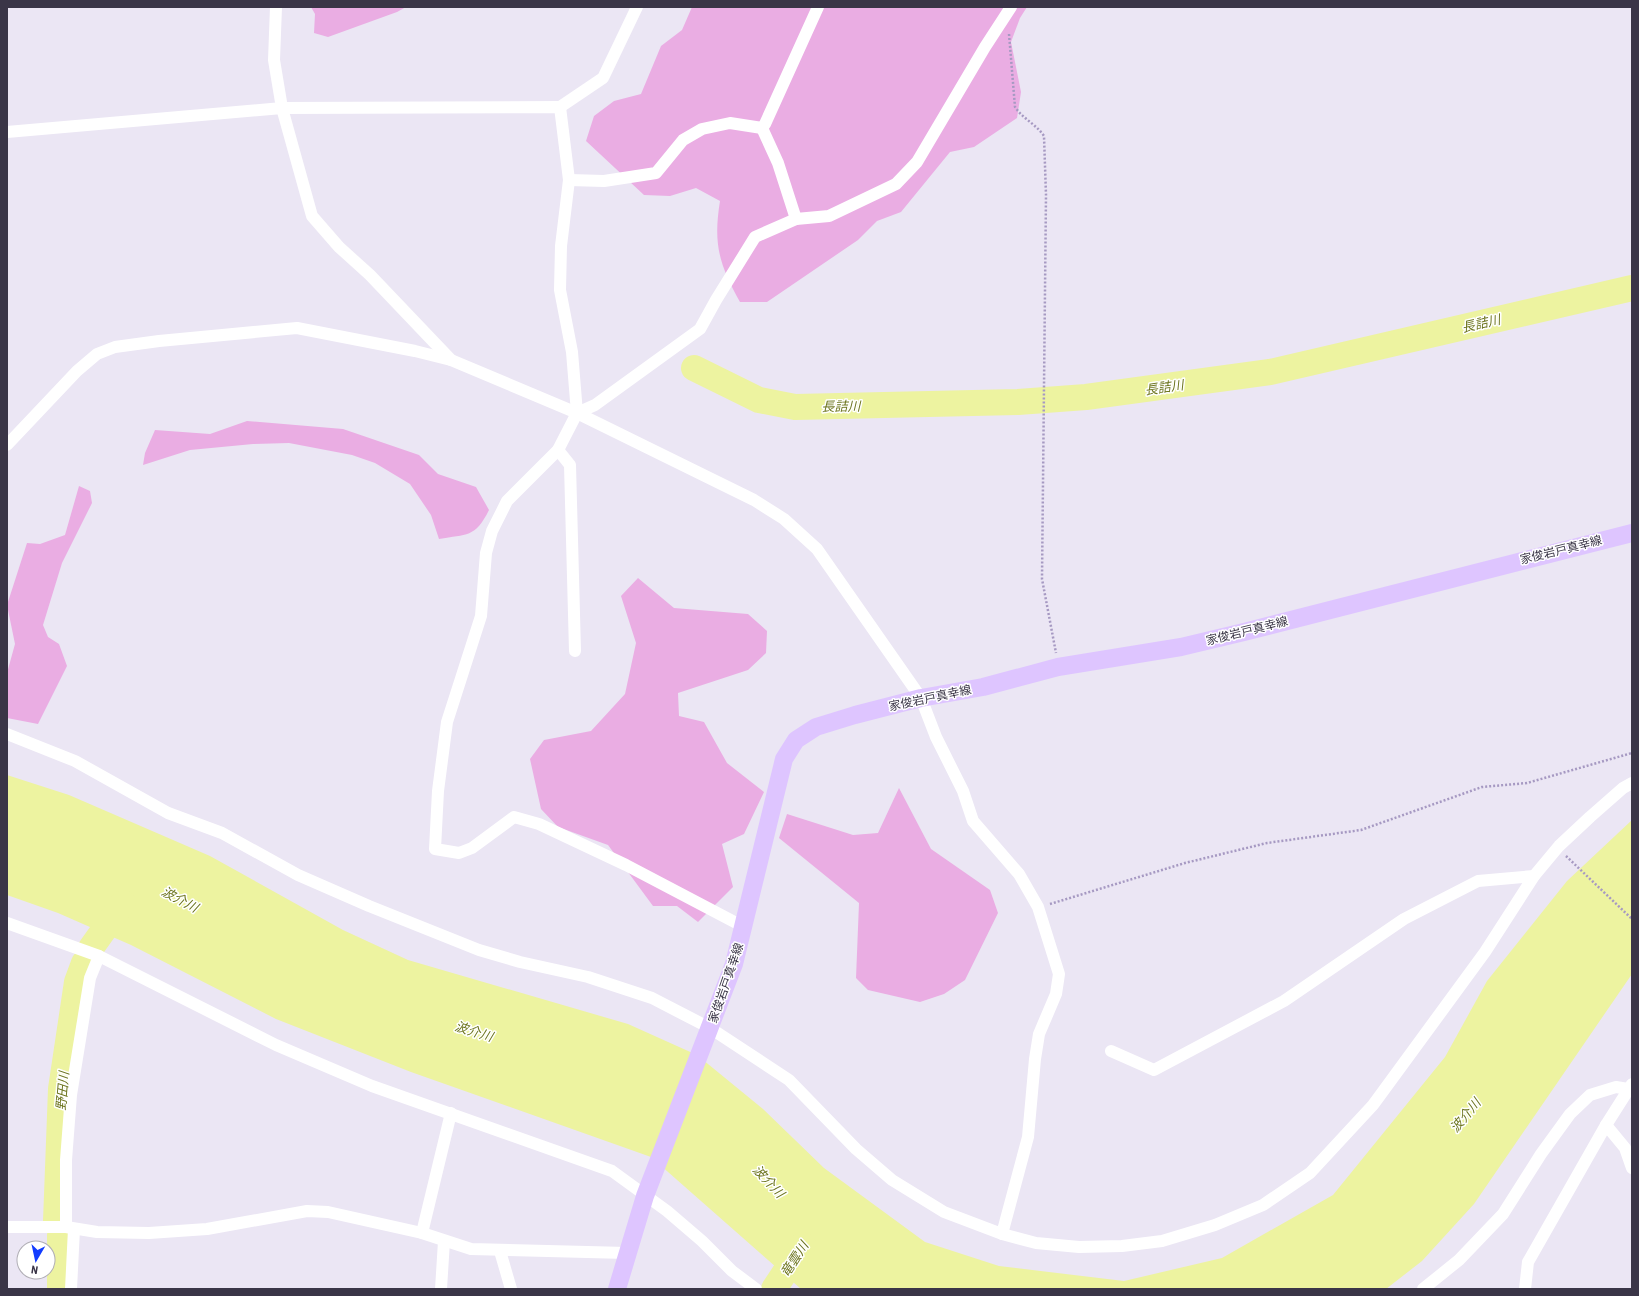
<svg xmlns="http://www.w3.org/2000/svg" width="1639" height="1296" font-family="'Roboto Condensed','Noto Sans JP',sans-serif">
<rect width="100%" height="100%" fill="#ebe6f4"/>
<!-- green -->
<g fill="#eaade3">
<path d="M311 7H406L397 12 328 37 314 33 315 14Z"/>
<path d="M692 7H1027L1020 18 1011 42 1021 92 1017 118 974 147 950 152 901 212 877 221 858 240 767 302H740C719 264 713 244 720 201L696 188 670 196 644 195 586 141 594 116 614 101 641 94 661 46 682 30Z"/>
<path d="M247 421 343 429 419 455 438 474 476 487 489 510C475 538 467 534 439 539L431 515 410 484 375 463 352 455 289 443 253 444 190 450 143 465 145 453 155 430 210 434Z"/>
<path d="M79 486 90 491 92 503 62 563 43 625 48 637 59 644 67 666 38 724 7 718V673L15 644 7 605 27 543 40 544 65 535Z"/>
<path d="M638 578 674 608 748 614 767 631 766 653 748 670 678 693 679 716 704 722 727 763 764 792 744 834 722 844 733 887 698 922 677 906H653L608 845 558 827 541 809 530 759 544 740 591 731 625 694 636 643 621 596Z"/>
<path d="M899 788 931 849 990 890 998 913 965 980 944 994 920 1002 868 990 856 978 859 903 779 838 787 814 853 835 878 833Z"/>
</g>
<!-- water -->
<path fill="#edf3a0" d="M7 775 69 795 210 856 343 930 408 960 628 1024 697 1055 763 1109 824 1168 925 1242 999 1266 1124 1281 1222 1258 1333 1195 1445 1057 1487 981 1567 881 1632 820V974L1474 1204 1422 1261 1386 1289H801L651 1157 411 1072 276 1019 131 945 58 913 7 895Z"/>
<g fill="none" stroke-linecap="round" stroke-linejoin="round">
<!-- river -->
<g stroke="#edf3a0" stroke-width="26">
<path d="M694 368 759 400 795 407 1018 402 1086 397 1270 372 1632 288"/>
<path d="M91 948 123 903"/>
<path d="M56 1221 61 1089 77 982 84 963"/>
<path d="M60 1235V1289"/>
<path d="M774 1289 803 1245"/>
</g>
<!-- path -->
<g stroke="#a699c2" stroke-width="2.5" stroke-dasharray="2 2" stroke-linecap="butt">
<path d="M1009 34 1015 107C1023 119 1036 124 1044 136L1046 195 1042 579 1056 653"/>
<path d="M1566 856 1632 919"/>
<path d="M1050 904 1185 863 1267 843 1361 830 1482 787 1527 783 1632 753"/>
</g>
<!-- street -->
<g stroke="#fff" stroke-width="12">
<path d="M276 7 274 60 282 108 312 216 339 247 370 275 451 360"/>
<path d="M560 107 603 78 637 7"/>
<path d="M762 128 765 124 818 7"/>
<path d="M762 128 778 163 796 219"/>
<path d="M7 132 282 108 560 107 569 180 561 246 560 290 572 352 577 413 558 450 507 501 492 531 486 553 481 616 447 722 438 791 435 849 459 853 472 848 514 817 539 824 626 865 744 927"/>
<path d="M569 180 604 181 656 173 683 140 702 129 730 123 762 128"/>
<path d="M577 413 595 405 700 329 716 300 755 237 796 219 829 216 896 184 917 162 985 47 1011 7"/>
<path d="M7 445 77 371 97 354 115 347 159 341 297 328 415 351 451 360 577 413 754 500 784 519 817 549 921 698 936 737 963 791 973 821 1019 874 1038 907 1059 974 1056 994 1039 1034 1035 1059 1028 1137 1002 1234"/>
<path d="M558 450 570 465 575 651"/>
<path d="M7 734 75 761 168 813 222 833 298 875 369 906 479 950 520 962 588 977 652 998 710 1028 789 1080 856 1149 892 1180 944 1212 1002 1234 1036 1243 1079 1247 1122 1246 1162 1241 1215 1225 1263 1205 1310 1173 1373 1105 1485 952 1534 876 1559 846 1590 817 1623 788 1632 783"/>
<path d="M7 923 99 956 276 1045 372 1086 612 1171 667 1211 702 1241 732 1271 756 1289"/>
<path d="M1111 1051 1154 1070 1284 1001 1404 919 1478 881 1534 876"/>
<path d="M1606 1125 1625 1148 1632 1168"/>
<path d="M7 1227H66L97 1232 149 1233 207 1229 307 1211 328 1212 422 1233 471 1249 627 1253"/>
<path d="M66 1227V1160L71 1095 90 978 99 956"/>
<path d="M422 1233 451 1113"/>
<path d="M500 1251 511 1289"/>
<path d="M71 1289 74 1229"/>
<path d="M441 1289 444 1241"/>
<path d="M1423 1289 1459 1260 1503 1214 1541 1154 1570 1114 1590 1095 1616 1087 1628 1089"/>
<path d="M1525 1289 1528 1262 1606 1125 1632 1084"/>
</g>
<!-- secondary -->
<path stroke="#dec5ff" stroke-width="18" d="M617 1289 645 1196 734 964 784 759 796 740 816 727 855 715 921 698 983 687 1058 667 1181 647 1244 632 1632 533"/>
</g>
<g text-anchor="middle" stroke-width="3" stroke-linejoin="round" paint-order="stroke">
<!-- street labels -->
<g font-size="12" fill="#3a3547" stroke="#fff">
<text transform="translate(1561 550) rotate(-14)" y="4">家俊岩戸真幸線</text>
<text transform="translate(1247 631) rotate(-14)" y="4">家俊岩戸真幸線</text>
<text transform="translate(930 698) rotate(-12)" y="4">家俊岩戸真幸線</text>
<text transform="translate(726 983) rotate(-71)" y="4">家俊岩戸真幸線</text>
</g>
<!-- water labels -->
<g font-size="13" font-style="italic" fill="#6d751f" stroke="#fff">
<text transform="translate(1481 323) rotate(-13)" y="5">長詰川</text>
<text transform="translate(1164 387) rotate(-8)" y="5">長詰川</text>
<text transform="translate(841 406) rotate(-1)" y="5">長詰川</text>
<text transform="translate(180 899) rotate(28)" y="5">波介川</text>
<text transform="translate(474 1031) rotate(17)" y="5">波介川</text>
<text transform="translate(62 1091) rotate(-85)" y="5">野田川</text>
<text transform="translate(1465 1115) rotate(-50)" y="5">波介川</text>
<text transform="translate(769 1181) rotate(47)" y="5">波介川</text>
<text transform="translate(794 1259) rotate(-57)" y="5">竜雲川</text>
</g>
</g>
<!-- border -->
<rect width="1639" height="1296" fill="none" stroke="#3a3547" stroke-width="16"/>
<!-- north arrow -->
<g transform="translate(36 1260) rotate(189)"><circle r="19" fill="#ffffff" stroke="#b0aeb5"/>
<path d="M0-3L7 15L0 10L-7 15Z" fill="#123cff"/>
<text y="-6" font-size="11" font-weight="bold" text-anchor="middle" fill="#3a3547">N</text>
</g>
</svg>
